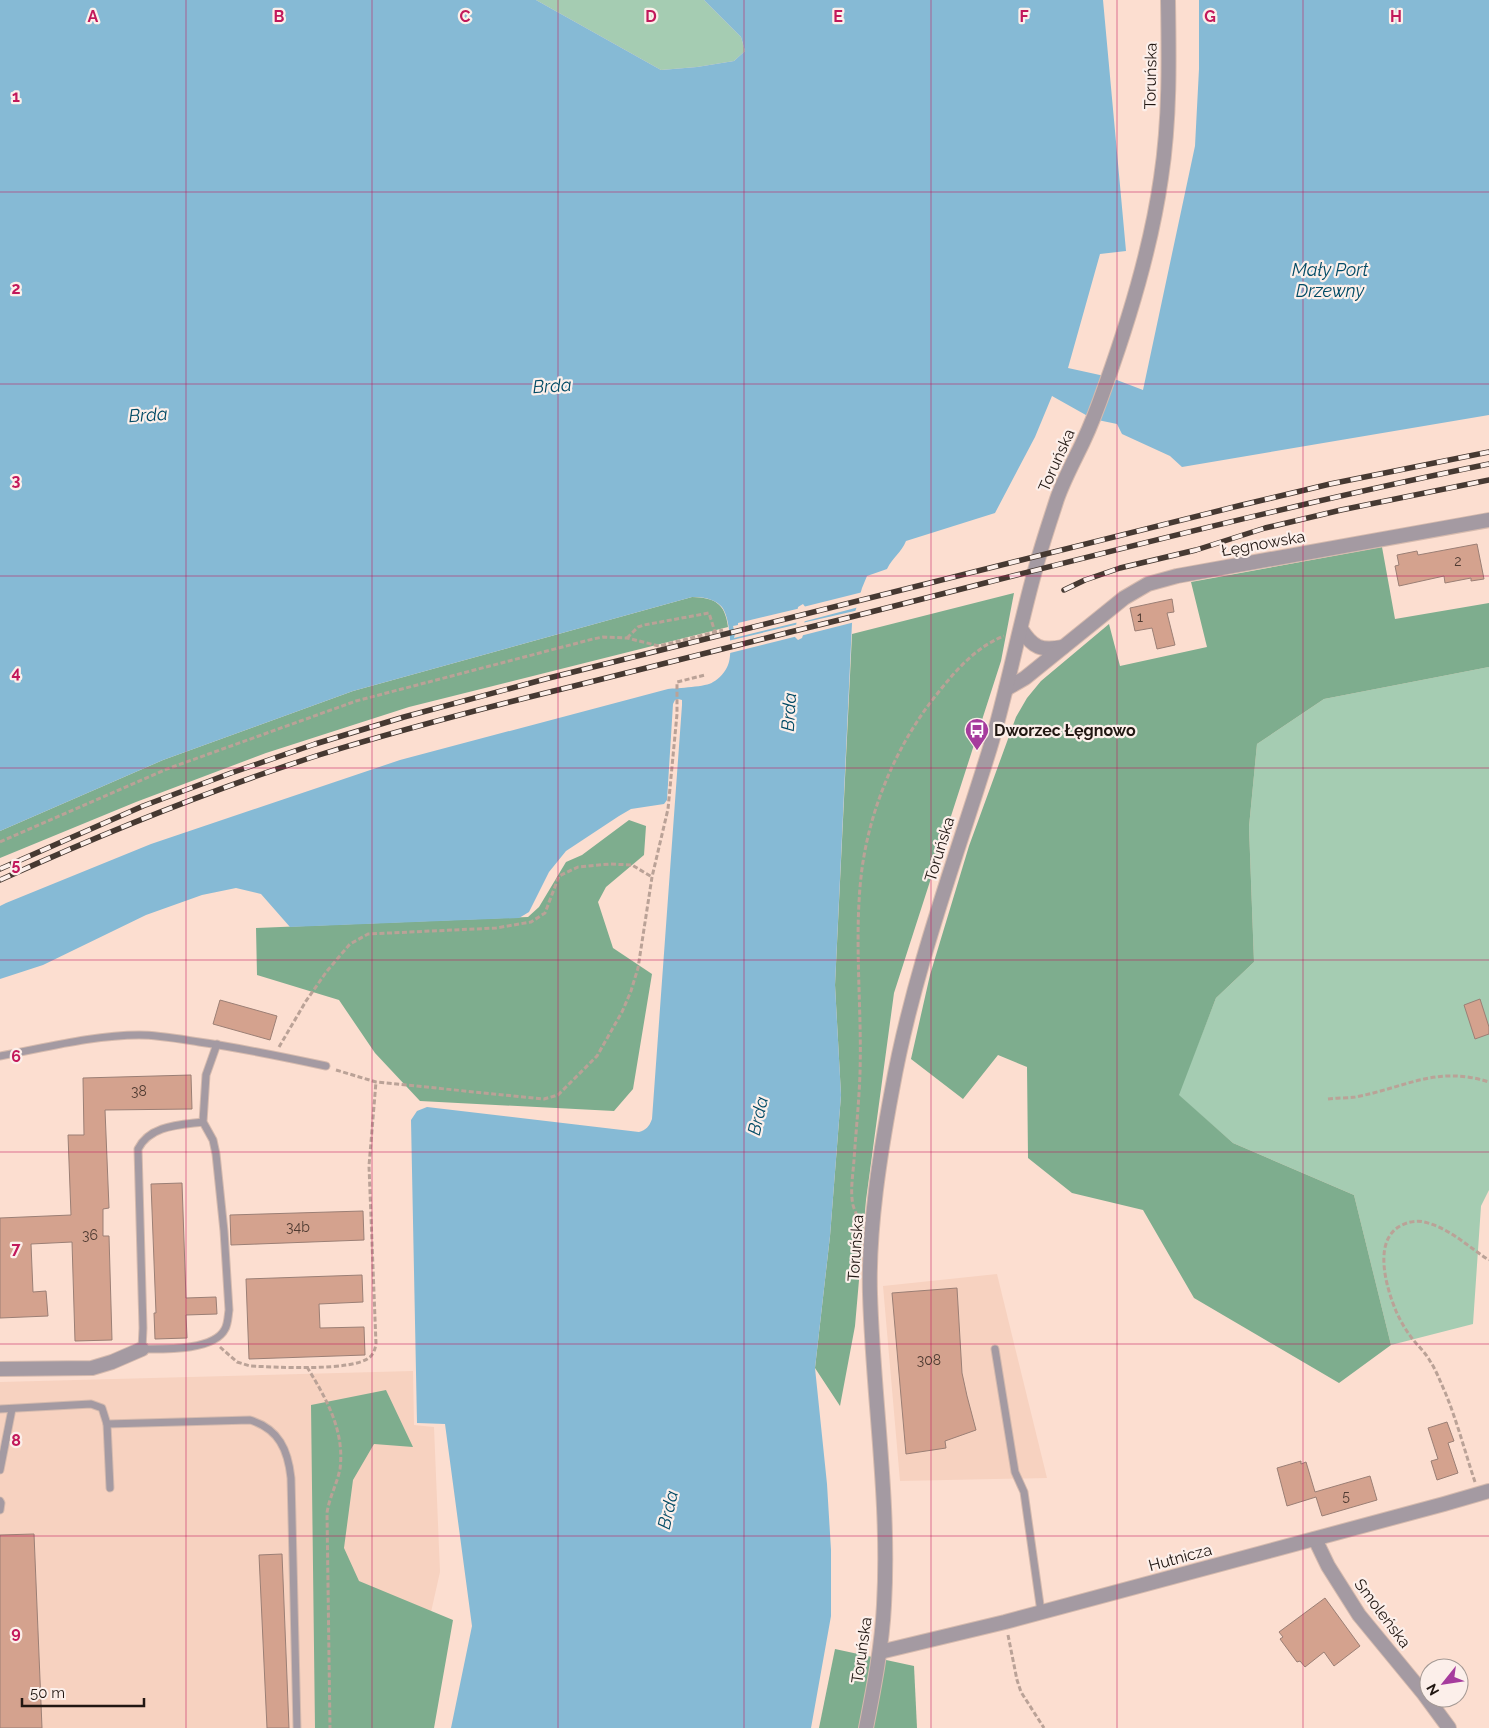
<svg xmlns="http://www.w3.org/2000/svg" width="1489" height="1728" font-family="Raleway,sans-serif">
<rect width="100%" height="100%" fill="#fcded0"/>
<!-- built -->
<g fill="#f7d2c0">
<path d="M997 1274 1047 1478 900 1481 883 1286Z"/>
<path d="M413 1371 414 1425 434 1427 440 1572 405 1728H0V1382Z"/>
</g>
<!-- green -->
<g fill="#a5ccb2">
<path d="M536 0H704L741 37 745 51 734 61 697 67 661 70Z"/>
<path d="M1489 667V1190L1481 1206 1473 1324 1391 1345 1354 1195 1233 1143 1178 1095 1216 998 1254 962 1249 827 1257 744 1324 699Z"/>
</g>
<!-- forest -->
<g fill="#7ead8e">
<path d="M1382 547 1395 619 1489 603V667L1324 699 1257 744 1249 827 1254 962 1216 998 1179 1095 1233 1143 1354 1195 1391 1345 1339 1383 1194 1298 1143 1210 1072 1193 1028 1158 1027 1067 998 1055 963 1099 911 1059 930 975 969 846 1016 717 1027 698 1041 681 1109 624 1120 666 1207 647 1191 582Z"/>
<path d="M1014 593 1001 661 894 993 866 1200 855 1326 840 1406 815 1368 830 1236 841 1095 835 985 852 634Z"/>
<path d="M692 597C715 598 725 603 728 627L409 707 266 753 136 802 0 858V831L163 760 353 691Z"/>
<path d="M629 820 646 826 644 855 606 887 598 902 613 948 652 974 633 1089 614 1111 420 1101 375 1053 339 1000 257 975 256 928 528 917 539 907 566 862 582 855Z"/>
<path d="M386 1390 413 1447 374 1444 353 1480 344 1548 359 1581 453 1620 434 1728H315L311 1405Z"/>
<path d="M835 1649 914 1666 917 1728H819Z"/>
</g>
<!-- water -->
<path fill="#86bad5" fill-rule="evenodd" d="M0 0H536L661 70 697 67 734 61 745 51 741 37 704 0H1103L1126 251 1100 254 1068 368 1109 377 1143 390 1195 146 1199 69V0H1489V415L1182 467 1170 456 1122 434 1117 424 1093 419 1052 396 1035 437 995 513 906 541C901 553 893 557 887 569L867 576 862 588 852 623 835 985 841 1095 830 1236 815 1368 827 1484 831 1550V1616L811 1728H451L472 1626 445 1424 417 1423 411 1120 417 1111 427 1107 639 1132C646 1130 649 1127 652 1119L682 705V700L678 699 675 700 673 704 667 800 664 804 631 809 619 816 566 851 549 872 529 912 519 918 290 927 261 894 236 888 202 895 146 915 43 965 0 979V906L6 903 151 844 400 760 668 689C677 688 707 687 713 682 719 679 726 671 728 665 733 653 730 615 721 606 713 598 702 597 692 597L353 691 163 760 0 831ZM803 604 806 608 803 635 802 638 798 640 795 637 798 607Z"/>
<!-- pier -->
<g fill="#fcded0">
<path d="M863 592 859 607 802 622 803 607Z"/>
<path d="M801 608 799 622 734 638 735 634 733 626 738 625V623Z"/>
<path d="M859 610 855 622 800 636 802 623Z"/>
<path d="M799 624 798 636 730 653 728 641Z"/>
</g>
<!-- building -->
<g fill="#d4a28e" stroke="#9b7f75">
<path d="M1477 544 1484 579 1471 581V578L1445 583 1444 576 1399 586 1395 566 1399 565 1397 555 1417 551 1418 555Z"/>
<path d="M1172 599 1174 612 1167 613 1175 645 1157 649 1152 628 1135 631 1130 608Z"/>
<path d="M1480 999 1489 1027V1034L1475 1039 1464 1005Z"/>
<path d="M220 1000 277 1016 270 1040 213 1024Z"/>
<path d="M191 1075 192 1109 105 1110 109 1208 103 1209V1236H109L112 1340 75 1341 72 1242 31 1244 33 1292 46 1291 48 1316 0 1318V1218L71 1215 68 1135H84L83 1078Z"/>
<path d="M182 1183 186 1298 216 1297 217 1314 186 1315 187 1338 155 1339 154 1313H156L151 1184Z"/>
<path d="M363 1211 364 1240 231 1245 230 1215Z"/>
<path d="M362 1275 363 1302 319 1304 320 1328 364 1327 365 1355 249 1359 246 1279Z"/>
<path d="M957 1288 962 1373 967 1396 976 1430 945 1441 946 1448 906 1454 892 1293Z"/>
<path d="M1447 1422 1454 1441 1448 1443 1458 1473 1437 1480 1431 1461 1438 1459 1428 1428Z"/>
<path d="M1301 1461V1464L1306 1462 1315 1492 1370 1476 1377 1500 1322 1516 1316 1497 1287 1506 1277 1468Z"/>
<path d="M34 1534 42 1728H0V1535Z"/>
<path d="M282 1554 289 1728H267L259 1555Z"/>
<path d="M1325 1598 1360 1646 1334 1666 1324 1652 1305 1667 1300 1661 1297 1662 1280 1639 1283 1637 1279 1632Z"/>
</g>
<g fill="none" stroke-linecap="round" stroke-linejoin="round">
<!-- service casing -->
<g stroke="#d5baae" stroke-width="9">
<g id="service">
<path d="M0 1056C44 1048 94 1035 139 1035 159 1035 180 1039 199 1042 242 1048 284 1057 326 1066"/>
<path d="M203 1122 213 1140 216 1154 224 1231 229 1310C228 1316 228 1324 225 1329 214 1351 163 1349 142 1349L143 1328 138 1149C150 1125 180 1125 203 1122L206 1075 217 1044"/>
<path d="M995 1349 1015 1472 1024 1492 1041 1612"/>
<path d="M0 1409 91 1404 102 1408 107 1424 250 1420C279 1429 288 1450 291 1478L297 1728"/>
<path d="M107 1424 110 1488"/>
<path d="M0 1470 12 1409"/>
<path d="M0 1501 1 1503 0 1510"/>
</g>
</g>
<!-- minor casing -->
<g stroke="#d5baae" stroke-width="16">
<g id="minor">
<path d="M1021 629C1033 648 1041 651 1063 647"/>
<path d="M1006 689 1025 678 1124 598 1148 584 1177 576 1489 520"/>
<path d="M0 1369 92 1368 112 1362 142 1349"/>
<path d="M1315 1539 1328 1566 1359 1615 1424 1694 1449 1728"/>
</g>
</g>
<!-- tertiary casing -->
<g stroke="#d5baae" stroke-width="16">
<g id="tertiary">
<path d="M880 1652 1005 1622 1444 1504 1489 1491"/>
<path d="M866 1728C874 1687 882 1646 884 1605 890 1501 873 1397 870 1294 868 1229 880 1154 892 1090 913 973 955 861 990 748 1008 688 1019 627 1036 567 1042 544 1050 521 1057 499 1064 479 1074 461 1083 442 1092 423 1099 404 1106 384 1130 317 1151 248 1161 178 1170 119 1169 59 1168 0"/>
</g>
</g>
<!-- path -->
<g stroke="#baa297" stroke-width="3" stroke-dasharray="5 2.5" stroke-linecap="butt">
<path d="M627 638 638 627 644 625 709 613 715 632"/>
<path d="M0 842 167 769 356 701 593 639 603 637 627 638 659 646 723 630"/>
<path d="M279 1047 306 1001 327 971 350 944 368 934 496 928 531 922 545 913 559 876 578 867 610 864 632 865 652 877"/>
<path d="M336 1070 376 1082 544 1099 558 1095 597 1056 622 1012 631 991 638 968 652 877 668 809 677 714V682L705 675"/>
<path d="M1328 1099C1337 1098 1347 1098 1355 1097 1405 1088 1436 1065 1489 1082"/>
<path d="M857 1216C856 1213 854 1209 853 1205 850 1191 853 1174 854 1160 856 1131 859 1102 860 1073 862 1008 854 942 861 877 868 812 896 745 937 694 956 670 976 647 1004 636"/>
<path d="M220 1347 237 1362 250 1366C274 1367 353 1372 370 1357 374 1353 375 1349 376 1344L369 1166 376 1082"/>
<path d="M307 1367C326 1398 345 1431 340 1469 337 1484 329 1498 327 1513L330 1728"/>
<path d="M1475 1482C1465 1452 1457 1421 1445 1392 1440 1381 1436 1370 1430 1361 1425 1352 1417 1345 1411 1337 1405 1329 1400 1320 1396 1311 1386 1287 1372 1239 1402 1225 1408 1222 1417 1220 1424 1222 1450 1228 1468 1247 1489 1260"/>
<path d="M1008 1635 1017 1680 1021 1692 1044 1728"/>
</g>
<!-- service -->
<use href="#service" stroke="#a49aa2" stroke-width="7"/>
<!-- minor -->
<use href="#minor" stroke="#a49aa2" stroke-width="14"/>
<!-- tertiary -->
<use href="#tertiary" stroke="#a49aa2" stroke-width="14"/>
<!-- rail casing -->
<g stroke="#463932" stroke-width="5.5">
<g id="rail">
<path d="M1064 590 1085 580 1120 568 1196 550 1265 528 1341 510 1489 480"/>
<path d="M0 869 143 806 231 773 315 744 404 717 549 678 1242 505 1330 484 1489 452"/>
<path d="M0 880C104 833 210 790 319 755 403 729 488 707 574 686 659 665 745 643 831 622 1050 567 1268 509 1489 464"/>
</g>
</g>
<!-- rail -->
<use href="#rail" stroke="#fcefea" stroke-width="4" stroke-dasharray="11" stroke-linecap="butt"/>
</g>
<!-- grid -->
<path fill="none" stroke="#c2185b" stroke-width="1" stroke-opacity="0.55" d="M186 0V1728M372 0V1728M558 0V1728M744 0V1728M931 0V1728M1117 0V1728M1303 0V1728M0 192H1489M0 384H1489M0 576H1489M0 768H1489M0 960H1489M0 1152H1489M0 1344H1489M0 1536H1489"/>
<!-- icons -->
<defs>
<g id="bus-pin" transform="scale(1.25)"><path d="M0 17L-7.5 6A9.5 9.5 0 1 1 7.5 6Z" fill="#a63c9d" stroke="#fcefea"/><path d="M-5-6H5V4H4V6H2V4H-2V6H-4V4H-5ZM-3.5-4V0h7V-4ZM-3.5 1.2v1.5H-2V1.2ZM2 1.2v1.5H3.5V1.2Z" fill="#fff"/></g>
</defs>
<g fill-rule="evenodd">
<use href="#bus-pin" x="977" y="730"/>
</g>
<g text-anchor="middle" stroke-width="4.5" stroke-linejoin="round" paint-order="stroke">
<!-- number labels -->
<g font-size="14" fill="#4e3a31">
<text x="1458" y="566">2</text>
<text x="1140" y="622">1</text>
<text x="139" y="1096">38</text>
<text x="298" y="1232">34b</text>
<text x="90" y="1240">36</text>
<text x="929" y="1365">308</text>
<text x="1346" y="1501">5</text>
</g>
<!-- street labels -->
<g font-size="16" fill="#211712" stroke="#fcefea">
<text transform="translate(1150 76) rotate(-89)" y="6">Toruńska</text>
<text transform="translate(1056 460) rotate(-66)" y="6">Toruńska</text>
<text transform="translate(1263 543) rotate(-10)" y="6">Łęgnowska</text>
<text transform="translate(939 849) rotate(-73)" y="6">Toruńska</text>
<text transform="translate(855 1248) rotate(-86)" y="6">Toruńska</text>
<text transform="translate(1180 1557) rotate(-15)" y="6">Hutnicza</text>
<text transform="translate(1383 1613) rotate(53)" y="6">Smoleńska</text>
<text transform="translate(861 1650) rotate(-82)" y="6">Toruńska</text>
</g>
<!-- poi labels -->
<g font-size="16" font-weight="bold" fill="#211712" stroke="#fcefea" text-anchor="start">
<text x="994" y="736">Dworzec Łęgnowo</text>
</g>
<!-- water labels -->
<g font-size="18" font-style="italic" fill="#004a65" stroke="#fcefea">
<text x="1330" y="276">Mały Port<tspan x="1330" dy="21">Drzewny</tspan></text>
<text transform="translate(552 386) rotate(-4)" y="6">Brda</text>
<text transform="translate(148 415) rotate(-4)" y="6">Brda</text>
<text transform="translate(789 712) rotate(-86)" y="6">Brda</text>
<text transform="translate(758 1116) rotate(-77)" y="6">Brda</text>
<text transform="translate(668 1510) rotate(-77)" y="6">Brda</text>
</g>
</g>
<g font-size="16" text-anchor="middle" font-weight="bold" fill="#c2185b" stroke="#fcefea" stroke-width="4.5" stroke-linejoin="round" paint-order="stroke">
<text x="93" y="22">A</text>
<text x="279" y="22">B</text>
<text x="465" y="22">C</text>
<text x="651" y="22">D</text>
<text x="838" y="22">E</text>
<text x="1024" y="22">F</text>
<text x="1210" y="22">G</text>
<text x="1396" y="22">H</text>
<text x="16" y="102">1</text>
<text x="16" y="294">2</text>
<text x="16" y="486">3</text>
<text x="16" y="678">4</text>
<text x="16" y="870">5</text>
<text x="16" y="1062">6</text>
<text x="16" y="1254">7</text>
<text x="16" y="1446">8</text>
<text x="16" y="1638">9</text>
</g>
<!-- north arrow -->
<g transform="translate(1444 1683) rotate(240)"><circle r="24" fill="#fcefea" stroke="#a49994"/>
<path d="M0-4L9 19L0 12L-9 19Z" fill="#a63c9d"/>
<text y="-8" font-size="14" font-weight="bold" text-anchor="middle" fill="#211712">N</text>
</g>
<!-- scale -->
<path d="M22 1698v8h122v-8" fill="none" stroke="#211712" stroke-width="2.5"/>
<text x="30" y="1698" font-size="15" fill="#211712" stroke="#fcefea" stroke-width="4" paint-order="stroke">50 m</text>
</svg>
